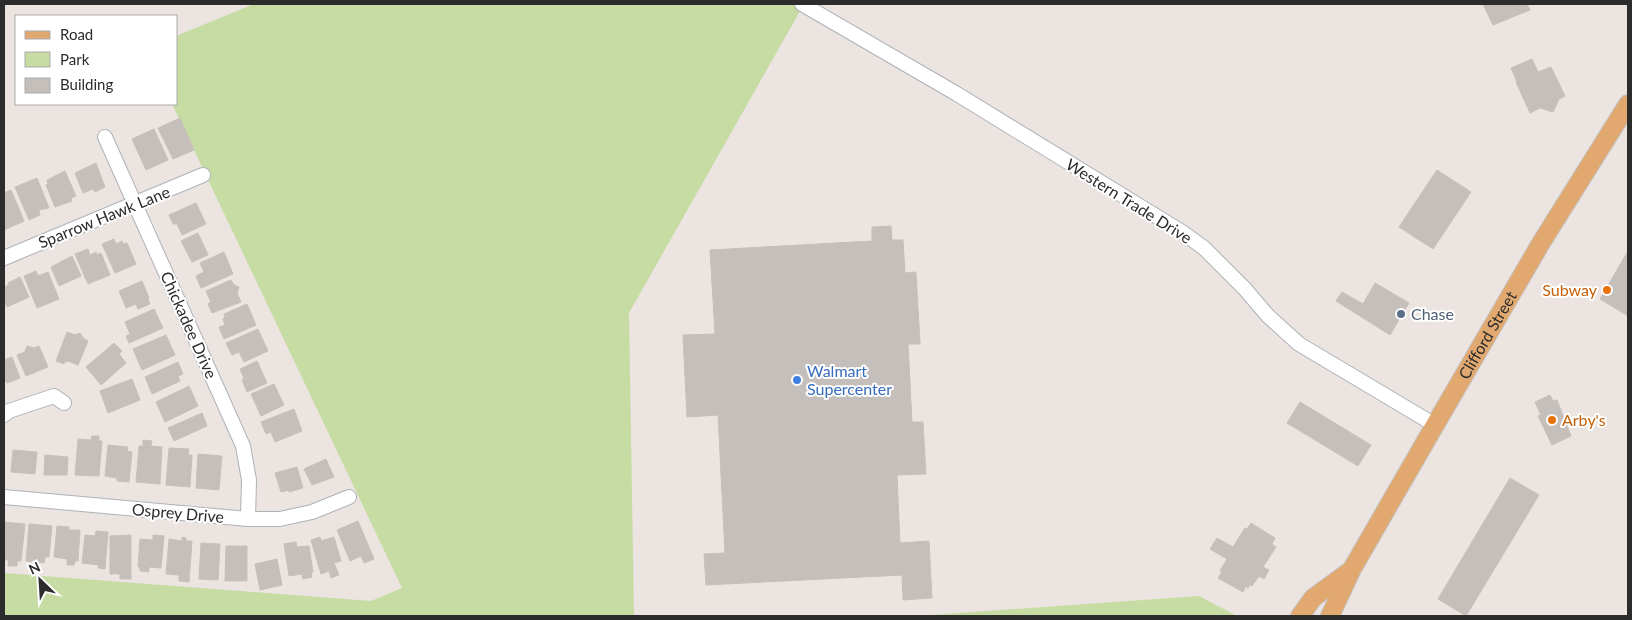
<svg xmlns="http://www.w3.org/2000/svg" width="1632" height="620" font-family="Lato,sans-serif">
<rect width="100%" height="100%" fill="#ece4e0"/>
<!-- green -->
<g fill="#c6dca3">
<path d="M254 4H804L629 313 634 616H4V573L371 601 402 588 172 104H176V36Z"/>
<path d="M1199 596 1237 616H917Z"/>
</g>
<!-- building -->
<g fill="#c5bfbb" stroke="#c7bfba">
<path d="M1483 4H1527L1530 10 1493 25Z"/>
<path d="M1532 59 1538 72 1551 67 1565 96 1559 99 1553 112 1540 108 1530 113 1516 82H1517L1511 68Z"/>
<path d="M180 118 194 150 173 159 158 128Z"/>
<path d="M154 129 168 160 146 170 132 139Z"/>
<path d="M96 163 105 187 95 192 93 189 83 193 75 173Z"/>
<path d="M1437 170 1471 192 1433 249 1399 227Z"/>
<path d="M65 171 76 196 71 198 72 201 55 207 46 185 48 184 47 180Z"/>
<path d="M37 178 49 208 39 210 40 215 29 220 15 187Z"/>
<path d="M11 190 24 221 4 230V193Z"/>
<path d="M196 203 206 224 182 235 177 224H173L169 215Z"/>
<path d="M891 226 892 240H903L905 273 916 272 920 344H908L912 422H923L926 474 897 475 900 543 929 541 932 598 903 600 902 575 706 585 704 554 725 553 718 415 687 417 683 335 715 334 710 250 872 241V227Z"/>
<path d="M198 233 208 255 192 262 181 241Z"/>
<path d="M114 239 116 244 122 241 123 244 127 243 136 264 115 273 102 244Z"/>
<path d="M88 249 90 255 96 252 97 255 101 253 110 275 88 284 75 254Z"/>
<path d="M1628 251V316L1600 299Z"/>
<path d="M224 252 233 274 201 288 196 276 204 272 200 263Z"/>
<path d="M72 256 81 276 59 286 51 267Z"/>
<path d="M36 271 38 276 48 272 59 299 37 308 24 276Z"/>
<path d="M20 277 29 297 7 307 4 300V287L9 285 8 283Z"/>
<path d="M231 280 234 285 239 287 237 293 241 302 212 313 208 304 211 302 206 291Z"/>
<path d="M142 281 149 298 148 299 150 304 138 309 136 304 126 308 119 291Z"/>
<path d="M1375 283 1409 303 1390 335 1336 301 1342 292 1363 304Z"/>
<path d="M247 304 256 325 224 339 219 327 225 325 223 319 225 317 224 314Z"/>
<path d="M154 309 163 328 129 343 126 336 130 334 125 322Z"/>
<path d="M258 329 268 351 244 362 239 352 232 355 226 343Z"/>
<path d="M67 332 75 335 80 333 83 338 88 341 78 365 68 361 65 362 64 364 56 361Z"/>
<path d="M166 335 175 355 142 370 133 349Z"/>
<path d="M114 343 122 351 119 354 126 363 101 385 86 367Z"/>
<path d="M27 346 34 348 39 346 48 367 26 376 17 355 25 352Z"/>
<path d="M12 357 20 378 7 383 6 381 4 382V360Z"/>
<path d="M257 361 267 383 247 392 242 380 244 378 240 369Z"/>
<path d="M178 362 183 374 178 376 180 381 152 394 145 377Z"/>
<path d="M132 379 140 400 108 413 100 391Z"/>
<path d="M274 384 284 405 261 416 251 394Z"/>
<path d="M189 386 198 406 165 422 156 402Z"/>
<path d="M1550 395 1553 401 1557 400 1571 436 1552 445 1538 416 1541 415 1535 402Z"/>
<path d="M1300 402 1371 445 1358 466 1287 423Z"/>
<path d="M294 409 302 431 275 442 271 432 266 434 261 422Z"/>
<path d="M202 413 207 426 174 441 168 428Z"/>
<path d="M92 436H99V441H102L99 476 75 475 78 439 91 440Z"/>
<path d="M143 440 152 441 151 446 162 447 160 484 136 482 139 446H143Z"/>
<path d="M108 445 128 447 127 451 132 452 129 482 117 481V478L105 476Z"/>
<path d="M169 448 189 449 188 455H192L190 487 166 485Z"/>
<path d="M13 450 37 452 35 474 11 472Z"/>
<path d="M198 454 222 456 219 490 196 488Z"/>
<path d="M45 455 68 457 67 475H44Z"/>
<path d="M326 459 334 477 312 485 304 469Z"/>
<path d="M297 467 303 488 289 492V490L281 492 275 473Z"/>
<path d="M1510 478 1539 495 1466 616 1438 599Z"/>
<path d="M358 521 374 559 364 563 361 556 350 561 337 530Z"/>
<path d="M4 522 25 524 21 561H17V566H8L9 560H4Z"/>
<path d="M1251 523 1275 538 1272 544 1276 547 1263 567 1269 570 1264 579 1259 576 1252 586 1250 585 1248 588 1246 586 1243 592 1218 578 1222 572 1220 571 1227 559 1210 549 1217 538 1233 547 1245 528 1247 529Z"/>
<path d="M29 524 52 526 49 557H45L44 563 26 561Z"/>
<path d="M57 526 69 527V530H80L78 561H75L74 565H67V559L54 557Z"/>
<path d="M96 531 108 532 105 569 98 568 99 565 82 563 85 535 95 536Z"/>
<path d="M131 535V579H120V574H110V536Z"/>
<path d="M153 535 164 536 161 568 149 567V572L140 571V567H138L140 539 153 540Z"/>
<path d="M182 537 186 538V541H192L189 582 179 581V575L166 574 169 539 182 541Z"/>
<path d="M320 537 321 541 334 537 341 561 334 563 339 575 331 578 329 571 321 574 311 540Z"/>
<path d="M296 542 297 547 309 546 313 572 311 573 312 577 303 579 302 574 289 576 284 544Z"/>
<path d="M201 543 220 544 218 580 199 579Z"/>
<path d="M226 546H247V581H225Z"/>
<path d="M277 559 282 585 260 590 255 564Z"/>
</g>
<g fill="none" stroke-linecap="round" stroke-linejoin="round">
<!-- minor casing -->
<g stroke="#adb2b7" stroke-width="16">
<g id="minor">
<path d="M802 4 957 94 1182 232 1204 248 1245 289 1268 316 1299 344 1435 425"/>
<path d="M105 137 243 446 249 480 248 519"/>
<path d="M4 258 203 175"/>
<path d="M4 415 9 411 54 396 64 403"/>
<path d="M4 497 248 519H280L312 512 349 497"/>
</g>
</g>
<!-- major casing -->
<g stroke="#c4c4c4" stroke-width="20">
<g id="major">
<path d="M1300 616 1313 598 1350 571"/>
<path id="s1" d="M1330 616 1352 569 1435 425 1541 243 1628 104"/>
</g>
</g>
<!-- minor -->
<use href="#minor" stroke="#fff" stroke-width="14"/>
<!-- major -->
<use href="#major" stroke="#e1a970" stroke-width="18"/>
</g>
<!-- markers -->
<g fill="#e8710a" stroke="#fff" stroke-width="2">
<circle cx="1607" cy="290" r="5"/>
<circle cx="1552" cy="420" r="5"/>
</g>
<circle fill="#5c6f8a" stroke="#fff" stroke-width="2" cx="1401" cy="314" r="5"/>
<circle fill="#3f7fe0" stroke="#fff" stroke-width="2" cx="797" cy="380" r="5"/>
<g text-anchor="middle" stroke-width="4" stroke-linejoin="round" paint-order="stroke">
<!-- street labels -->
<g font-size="16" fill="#2c2c2c" stroke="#fff">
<text transform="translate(1129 201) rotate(32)" y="6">Western Trade Drive</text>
<text transform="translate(104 217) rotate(-22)" y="6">Sparrow Hawk Lane</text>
<text transform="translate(189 325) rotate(66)" y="6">Chickadee Drive</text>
<text dy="6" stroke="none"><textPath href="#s1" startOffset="322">Clifford Street</textPath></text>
<text transform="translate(178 513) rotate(5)" y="6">Osprey Drive</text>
</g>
<!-- food labels -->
<g font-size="16" fill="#c56008" stroke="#fff" text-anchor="end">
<text x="1597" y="296">Subway</text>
<text x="1562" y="426" text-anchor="start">Arby's</text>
</g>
<!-- service labels -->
<g font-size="16" fill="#4e5e75" stroke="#fff" text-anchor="start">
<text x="1411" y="320">Chase</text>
</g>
<!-- shop labels -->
<g font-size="16" fill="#366cbe" stroke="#fff" text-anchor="start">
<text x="807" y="377">Walmart<tspan x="807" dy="18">Supercenter</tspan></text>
</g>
</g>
<!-- border -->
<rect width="1632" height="620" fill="none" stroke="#2c2c2c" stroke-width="10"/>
<!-- legend -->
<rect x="15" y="15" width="162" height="90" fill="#ffffff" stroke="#ababab"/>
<rect x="25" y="31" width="25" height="8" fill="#e1a970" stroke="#ababab"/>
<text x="60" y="40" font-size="15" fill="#2c2c2c">Road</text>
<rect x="25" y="52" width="25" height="15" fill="#c6dca3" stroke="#ababab"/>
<text x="60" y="65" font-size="15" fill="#2c2c2c">Park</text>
<rect x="25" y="78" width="25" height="15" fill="#c5bfbb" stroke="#ababab"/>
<text x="60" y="90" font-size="15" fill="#2c2c2c">Building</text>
<!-- north arrow -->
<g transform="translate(40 580) rotate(335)" stroke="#ffffff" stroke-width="4" paint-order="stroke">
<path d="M0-4L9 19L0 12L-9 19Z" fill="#2c2c2c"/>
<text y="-8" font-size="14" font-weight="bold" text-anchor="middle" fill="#2c2c2c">N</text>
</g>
</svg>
